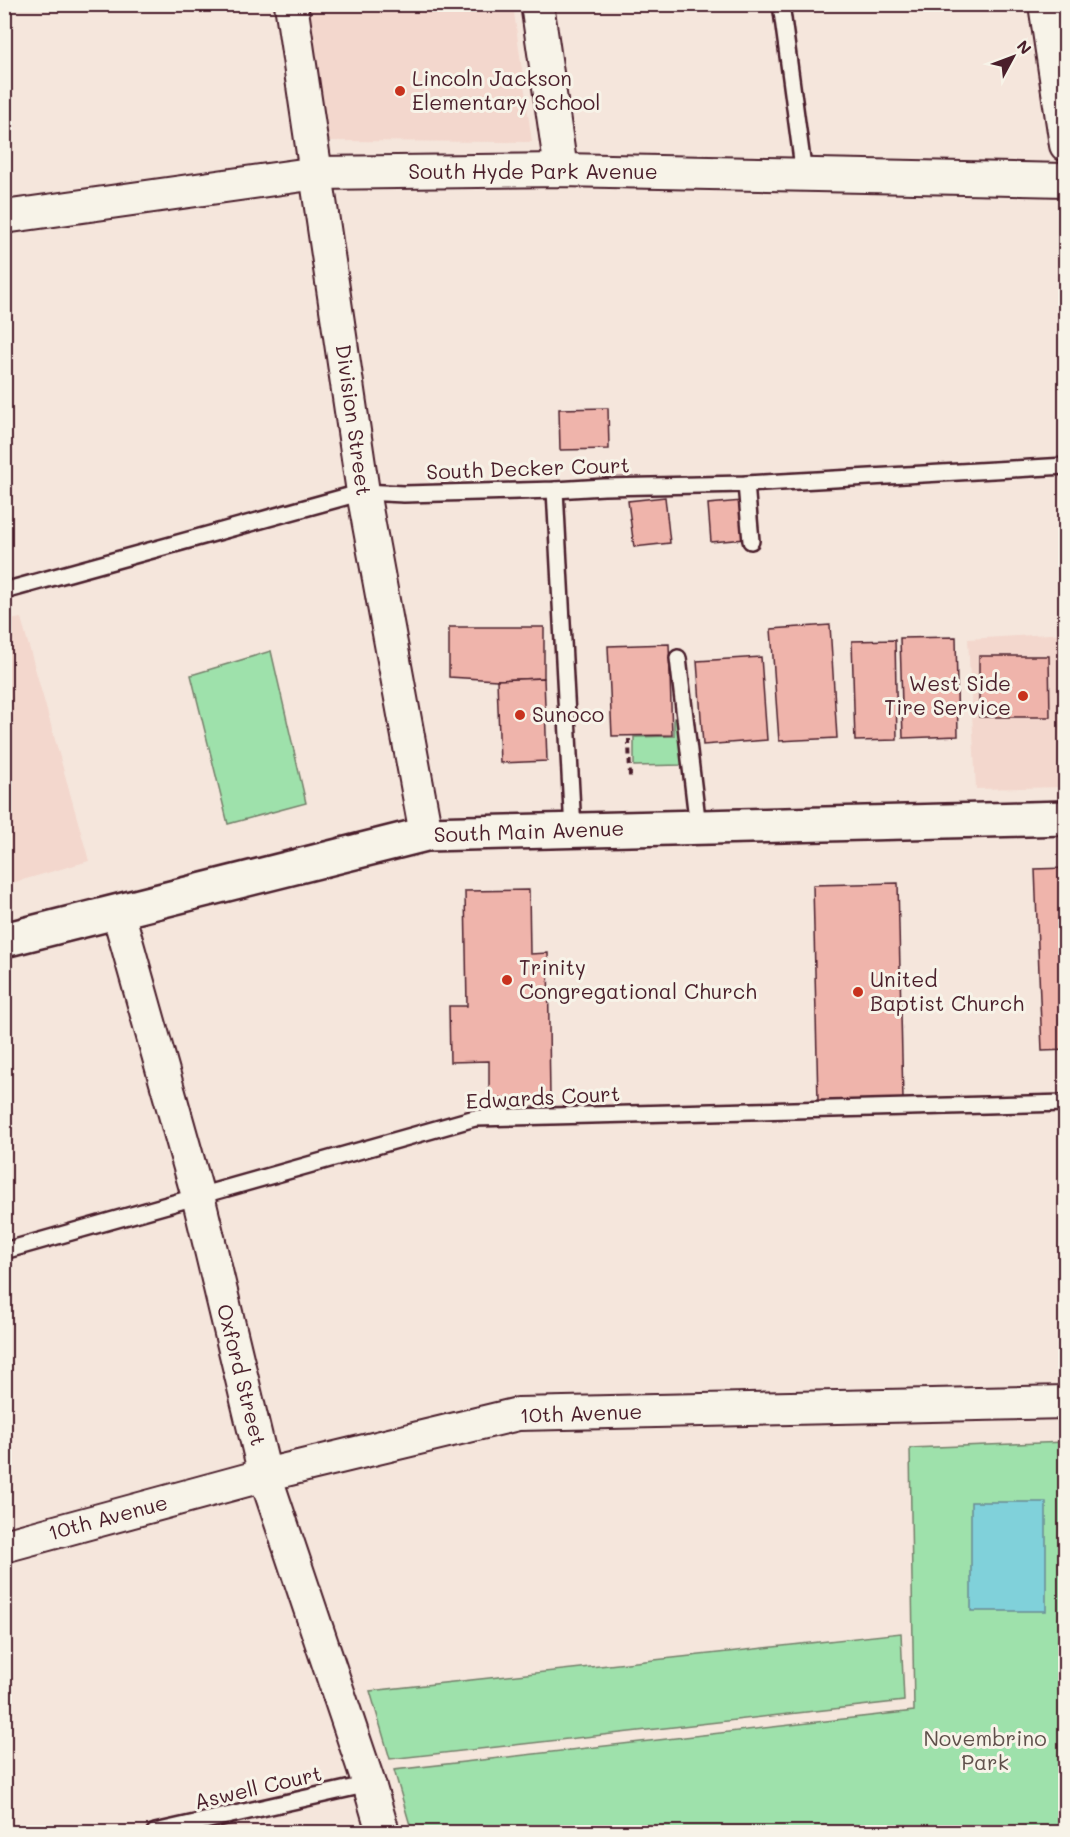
<svg xmlns="http://www.w3.org/2000/svg" width="1070" height="1837" font-family="Mali,sans-serif">
<rect width="100%" height="100%" fill="#f5e6dc"/>
<filter id="ink" filterUnits="userSpaceOnUse"><feTurbulence type="fractalNoise" baseFrequency=".0167" numOctaves="2"/><feDisplacementMap in="SourceGraphic" scale="12" xChannelSelector="R" yChannelSelector="G"/><feConvolveMatrix kernelMatrix="1 2 1 2 8 2 1 2 1" color-interpolation-filters="sRGB"/></filter>
<g filter="url(#ink)">
<!-- built -->
<g fill="#f3d7cd">
<path d="M307 5H513L532 142 327 141Z"/>
<path d="M21 618 89 861 5 885V621Z"/>
<path d="M1065 633V787L976 789 968 639Z"/>
</g>
<!-- green -->
<g fill="#9ee1ab" stroke="#74806b" stroke-width="1.5">
<path d="M271 651 306 803 228 824 191 675Z"/>
<path d="M674 718H681L682 765 634 766V737L674 736Z"/>
<path d="M1065 1442V1832H412L394 1770 914 1711 910 1448Z"/>
<path d="M901 1633 904 1701 390 1759 370 1691Z"/>
</g>
<!-- water -->
<rect fill="#80d1da" stroke="#6a8a94" stroke-width="1.5" x="971" y="1502" width="75" height="109"/>
<!-- building -->
<g fill="#efb4ab" stroke="#4a1f2b" stroke-width="1.5">
<path d="M608 408 609 449 560 450 559 409Z"/>
<path d="M665 497 670 543 634 547 628 501Z"/>
<path d="M742 501 746 539 711 542 708 504Z"/>
<path d="M830 625 837 738 779 741 771 629Z"/>
<path d="M449 627H544V678L497 680 449 677Z"/>
<path d="M956 637 958 736 903 738 900 638Z"/>
<path d="M895 640 897 740 855 741 852 641Z"/>
<path d="M669 644 672 735 612 736 608 646Z"/>
<path d="M979 656H1049L1050 717H979Z"/>
<path d="M761 657 767 740 703 745 697 661Z"/>
<path d="M544 678 547 761 500 763 497 680Z"/>
<path d="M1066 868V1050L1042 1051 1035 869Z"/>
<path d="M898 883 903 1100 818 1101 813 885Z"/>
<path d="M529 890 530 954 548 953 550 1098 489 1099V1061L450 1062 449 1006H467L465 891Z"/>
</g>
<g fill="none" stroke-linecap="round" stroke-linejoin="round">
<!-- lane casing -->
<g stroke="#4a1f2b" stroke-width="20">
<g id="lane">
<path d="M781 4 804 175"/>
<path d="M746 484 751 541"/>
<path d="M555 490 573 830"/>
<path d="M4 591 363 492 404 494 555 490 604 487 746 484 1066 466"/>
<path d="M678 658 698 827"/>
<path d="M4 1251 475 1118 1066 1103"/>
<path d="M155 1832 369 1784"/>
</g>
</g>
<!-- street casing -->
<g stroke="#4a1f2b" stroke-width="36">
<g id="street">
<path d="M291 4 363 492 426 834"/>
<path d="M537 4 561 170"/>
<path d="M1045 4 1066 145"/>
<path d="M4 217 317 173 561 170 1066 180"/>
<path d="M118 912 198 1196 265 1475 369 1784 383 1832"/>
<path d="M4 1546 265 1475 518 1414 1066 1402"/>
</g>
</g>
<!-- primary casing -->
<g stroke="#4a1f2b" stroke-width="38">
<path id="primary" d="M4 940 426 834 1066 818"/>
</g>
<!-- path -->
<path stroke="#4a1f2b" stroke-width="4" stroke-dasharray="6 4.5" stroke-linecap="butt" d="M629 739 630 777"/>
<!-- lane -->
<use href="#lane" stroke="#f7f3e8" stroke-width="15"/>
<!-- street -->
<use href="#street" stroke="#f7f3e8" stroke-width="32"/>
<!-- primary -->
<use href="#primary" stroke="#f7f3e8" stroke-width="33"/>
</g>
</g>
<!-- markers -->
<g fill="#c8321e" stroke="#f7f3e8" stroke-width="2">
<circle cx="400" cy="91" r="6"/>
<circle cx="1023" cy="696" r="6"/>
<circle cx="520" cy="715" r="6"/>
<circle cx="507" cy="980" r="6"/>
<circle cx="858" cy="992" r="6"/>
</g>
<g text-anchor="middle" stroke-width="6" stroke-linejoin="round" paint-order="stroke">
<!-- poi labels -->
<g font-size="21" fill="#4a1f2b" stroke="#f7f3e8" text-anchor="start">
<text x="412" y="86">Lincoln Jackson<tspan x="412" dy="24">Elementary School</tspan></text>
<text x="1011" y="691" text-anchor="end">West Side<tspan x="1011" dy="24">Tire Service</tspan></text>
<text x="532" y="722">Sunoco</text>
<text x="519" y="975">Trinity<tspan x="519" dy="24">Congregational Church</tspan></text>
<text x="870" y="987">United<tspan x="870" dy="24">Baptist Church</tspan></text>
</g>
<!-- street labels -->
<g font-size="21" fill="#4a1f2b" stroke="#f7f3e8">
<text x="533" y="179">South Hyde Park Avenue</text>
<text transform="translate(353 420) rotate(82)" y="7">Division Street</text>
<text transform="translate(528 469) rotate(-2)" y="7">South Decker Court</text>
<text transform="translate(529 832) rotate(-2)" y="7">South Main Avenue</text>
<text transform="translate(543 1098) rotate(-3)" y="7">Edwards Court</text>
<text transform="translate(241 1375) rotate(76)" y="7">Oxford Street</text>
<text transform="translate(581 1414) rotate(-2)" y="7">10th Avenue</text>
<text transform="translate(108 1518) rotate(-15)" y="7">10th Avenue</text>
<text transform="translate(258 1788) rotate(-13)" y="7">Aswell Court</text>
</g>
<!-- park labels -->
<g font-size="21" fill="#5f504b" stroke="#f7f3e8">
<text x="985" y="1746">Novembrino<tspan x="985" dy="24">Park</tspan></text>
</g>
</g>
<!-- margin -->
<rect width="1070" height="1837" fill="none" stroke="#f7f3e8" stroke-width="24"/>
<rect x="12" y="12" width="1046" height="1813" fill="none" stroke="#4a1f2b" stroke-width="2" filter="url(#ink)"/>
<!-- north arrow -->
<g transform="translate(1013 57) rotate(49)" stroke="#f7f3e8" stroke-width="4.5" paint-order="stroke">
<path d="M0-4.5L10 22L0 15L-10 22Z" fill="#4a1f2b"/>
<text y="-9" font-size="16" font-weight="bold" text-anchor="middle" fill="#4a1f2b">N</text>
</g>
</svg>
